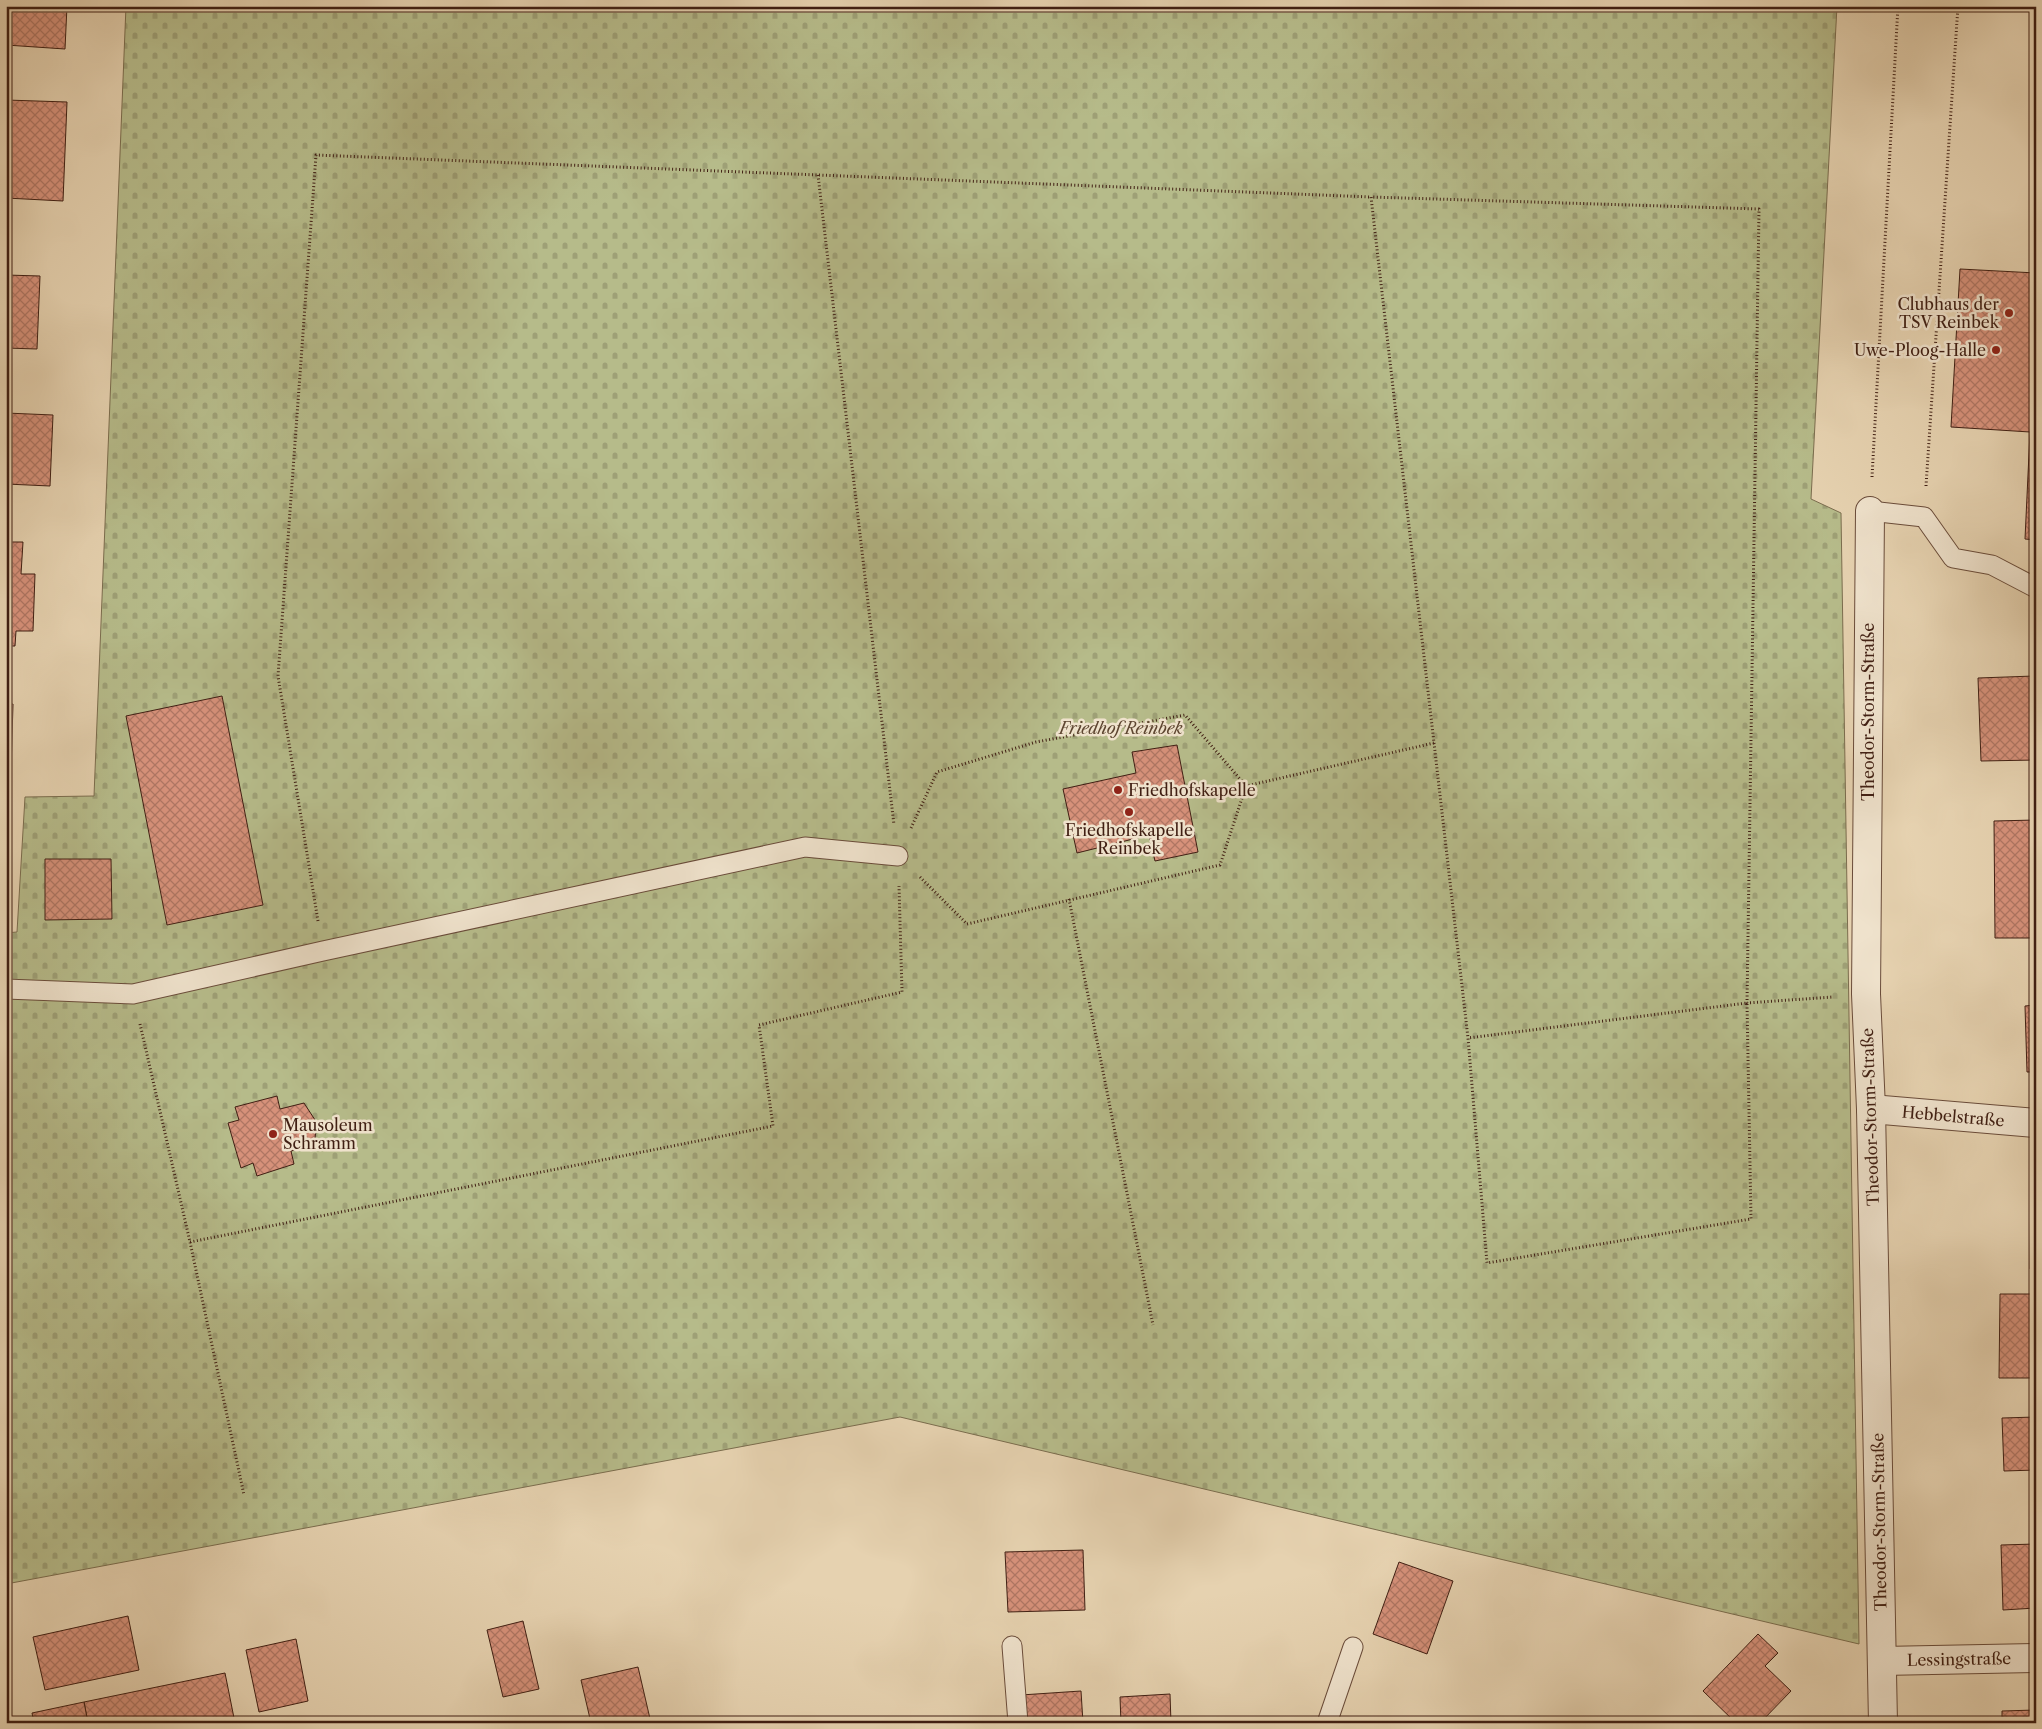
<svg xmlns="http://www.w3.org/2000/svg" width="2042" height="1729" font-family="'Libre Caslon Text',serif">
<defs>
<pattern id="cemetery-stones" width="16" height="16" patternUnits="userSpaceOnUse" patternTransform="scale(1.25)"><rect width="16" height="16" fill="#b6bb8a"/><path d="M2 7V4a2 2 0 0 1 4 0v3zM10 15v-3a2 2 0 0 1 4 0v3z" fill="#9ea076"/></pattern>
<pattern id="building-cross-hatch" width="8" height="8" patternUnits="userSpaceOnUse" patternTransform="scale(1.25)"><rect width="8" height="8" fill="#d6917a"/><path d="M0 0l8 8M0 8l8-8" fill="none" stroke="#af7663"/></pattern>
</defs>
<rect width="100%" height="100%" fill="#e6d2b0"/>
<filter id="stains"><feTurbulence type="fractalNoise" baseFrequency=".004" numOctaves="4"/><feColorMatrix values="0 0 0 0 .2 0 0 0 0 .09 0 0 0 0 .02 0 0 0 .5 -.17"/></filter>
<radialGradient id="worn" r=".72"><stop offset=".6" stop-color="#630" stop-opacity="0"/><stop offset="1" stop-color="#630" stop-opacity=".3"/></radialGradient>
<!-- cemetery -->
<path fill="url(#cemetery-stones)" stroke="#7b6d4e" d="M126 6H1837L1811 499 1841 513 1859 1644 900 1417 6 1584V933L17 932 25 797 94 796Z"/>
<!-- building -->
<g fill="url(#building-cross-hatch)" stroke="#401f13">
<path d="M6 6H67L65 49 6 45Z"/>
<path d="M6 100 67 102 63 201 6 198Z"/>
<path d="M1960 269 2036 273V540L2025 539 2030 432 1951 427Z"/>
<path d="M6 275 40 276 37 349 6 348Z"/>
<path d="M6 413 53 415 50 486 6 484Z"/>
<path d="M6 542H23L21 574H35L33 631H16L15 646H6Z"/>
<path d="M2034 676 2036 760 1981 761 1978 678Z"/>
<path d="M222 696 263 905 167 925 126 716Z"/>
<path d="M6 704H13L11 770H6Z"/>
<path d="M1177 745 1198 852 1155 861 1149 835 1077 853 1063 789 1136 773 1132 752Z"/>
<path d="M2036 820V938H1995L1994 821Z"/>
<path d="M45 859H111L112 919 45 920Z"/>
<path d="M2036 1005V1072H2027L2025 1006Z"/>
<path d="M277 1096 280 1109 304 1103 317 1123 314 1145 291 1151 294 1164 257 1176 253 1163 241 1168 228 1123 239 1120 235 1107Z"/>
<path d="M2031 1173H2036V1269H2030Z"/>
<path d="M2000 1294H2036V1378H1999Z"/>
<path d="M2036 1417V1470L2004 1471 2002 1418Z"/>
<path d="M2036 1544V1608L2003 1610 2001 1545Z"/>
<path d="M1083 1550 1085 1610 1008 1612 1005 1552Z"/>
<path d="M1399 1562 1453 1581 1427 1654 1373 1634Z"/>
<path d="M128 1616 139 1670 45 1690 33 1637Z"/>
<path d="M523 1621 539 1689 503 1697 487 1630Z"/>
<path d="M1758 1634 1778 1653 1765 1666 1791 1691 1760 1723H1736L1703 1691Z"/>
<path d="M296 1639 308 1701 259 1712 246 1650Z"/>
<path d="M638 1667 651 1723H591L581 1680Z"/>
<path d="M225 1673 235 1723H88L84 1702Z"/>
<path d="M1081 1691 1083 1723H1023L1021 1695Z"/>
<path d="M1170 1694 1171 1723H1121L1120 1697Z"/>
<path d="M84 1702 88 1723H34L32 1713Z"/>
<path d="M2036 1710V1723H2002V1711Z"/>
</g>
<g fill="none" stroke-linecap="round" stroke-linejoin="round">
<!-- lane casing -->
<g stroke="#6a4c3a" stroke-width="21">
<g id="lane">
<path d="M1870 511 1924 517 1953 558 1992 565 2036 588"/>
<path d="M6 989 133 994 323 951 805 847 898 856"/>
<path d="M1012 1646 1018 1723"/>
<path d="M1327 1723 1353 1647"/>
</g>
</g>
<!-- street casing -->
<g stroke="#6a4c3a" stroke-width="30">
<g id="street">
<path d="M1870 511 1866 994 1871 1109 1883 1723"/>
<path d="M1871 1109 2036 1123"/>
<path d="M1882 1661 2036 1658"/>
</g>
</g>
<!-- path -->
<g stroke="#401f13" stroke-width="3" stroke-dasharray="1 2.5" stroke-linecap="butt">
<path d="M818 175 894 825"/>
<path d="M1872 477 1898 6"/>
<path d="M1926 486 1958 6"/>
<path d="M1434 743 1468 1038 1487 1263 1751 1219 1747 1003 1468 1038"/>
<path d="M911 828 937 772 1036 742 1185 715 1246 786 1434 743 1371 197 1759 209 1747 1003 1833 997"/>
<path d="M920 877 967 924 1220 865 1246 786"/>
<path d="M1069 899 1153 1325"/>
<path d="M318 921 278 676 316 155 1371 197"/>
<path d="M140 1024 190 1242 244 1495"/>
<path d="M190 1242 773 1126 759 1025 902 992 899 886"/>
</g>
<!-- lane -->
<use href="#lane" stroke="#efe2cc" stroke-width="19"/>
<!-- street -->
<use href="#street" stroke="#efe2cc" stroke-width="28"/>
</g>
<!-- markers -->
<g fill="#8f2418" stroke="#efe2cc" stroke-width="2">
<circle cx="2009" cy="313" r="5"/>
<circle cx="1996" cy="350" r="5"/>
<circle cx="1118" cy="790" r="5"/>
<circle cx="1129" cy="812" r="5"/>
<circle cx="273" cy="1134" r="5"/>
</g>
<g text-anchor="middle" stroke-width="5" stroke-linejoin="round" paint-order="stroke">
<!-- poi labels -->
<g font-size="16" fill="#401f13" stroke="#efe2cc" text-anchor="end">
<text x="1999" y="310">Clubhaus der<tspan x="1999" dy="18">TSV Reinbek</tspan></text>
<text x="1986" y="356">Uwe-Ploog-Halle</text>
<text x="1128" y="796" text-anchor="start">Friedhofskapelle</text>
<text x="1129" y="836" text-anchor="middle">Friedhofskapelle<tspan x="1129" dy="18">Reinbek</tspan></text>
<text x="283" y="1131" text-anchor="start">Mausoleum<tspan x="283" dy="18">Schramm</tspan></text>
</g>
<!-- street labels -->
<g font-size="16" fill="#401f13" stroke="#efe2cc">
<text transform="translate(1868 712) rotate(-90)" y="6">Theodor-Storm-Straße</text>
<text transform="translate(1953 1116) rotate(5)" y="6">Hebbelstraße</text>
<text transform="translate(1870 1117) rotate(-92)" y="6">Theodor-Storm-Straße</text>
<text transform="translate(1879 1522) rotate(-91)" y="6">Theodor-Storm-Straße</text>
<text transform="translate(1959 1659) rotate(-1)" y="6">Lessingstraße</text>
</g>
<!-- park labels -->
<g font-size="16" font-style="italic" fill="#5e4631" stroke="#efe2cc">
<text x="1121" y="734">Friedhof Reinbek</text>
</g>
</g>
<!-- margin -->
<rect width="2042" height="1729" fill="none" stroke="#e6d2b0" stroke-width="25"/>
<rect x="8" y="8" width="2027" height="1714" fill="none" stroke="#401f13" stroke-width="2.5"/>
<rect x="12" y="12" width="2017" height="1704" fill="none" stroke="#401f13"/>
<rect width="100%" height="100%" filter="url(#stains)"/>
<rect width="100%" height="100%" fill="url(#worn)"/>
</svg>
